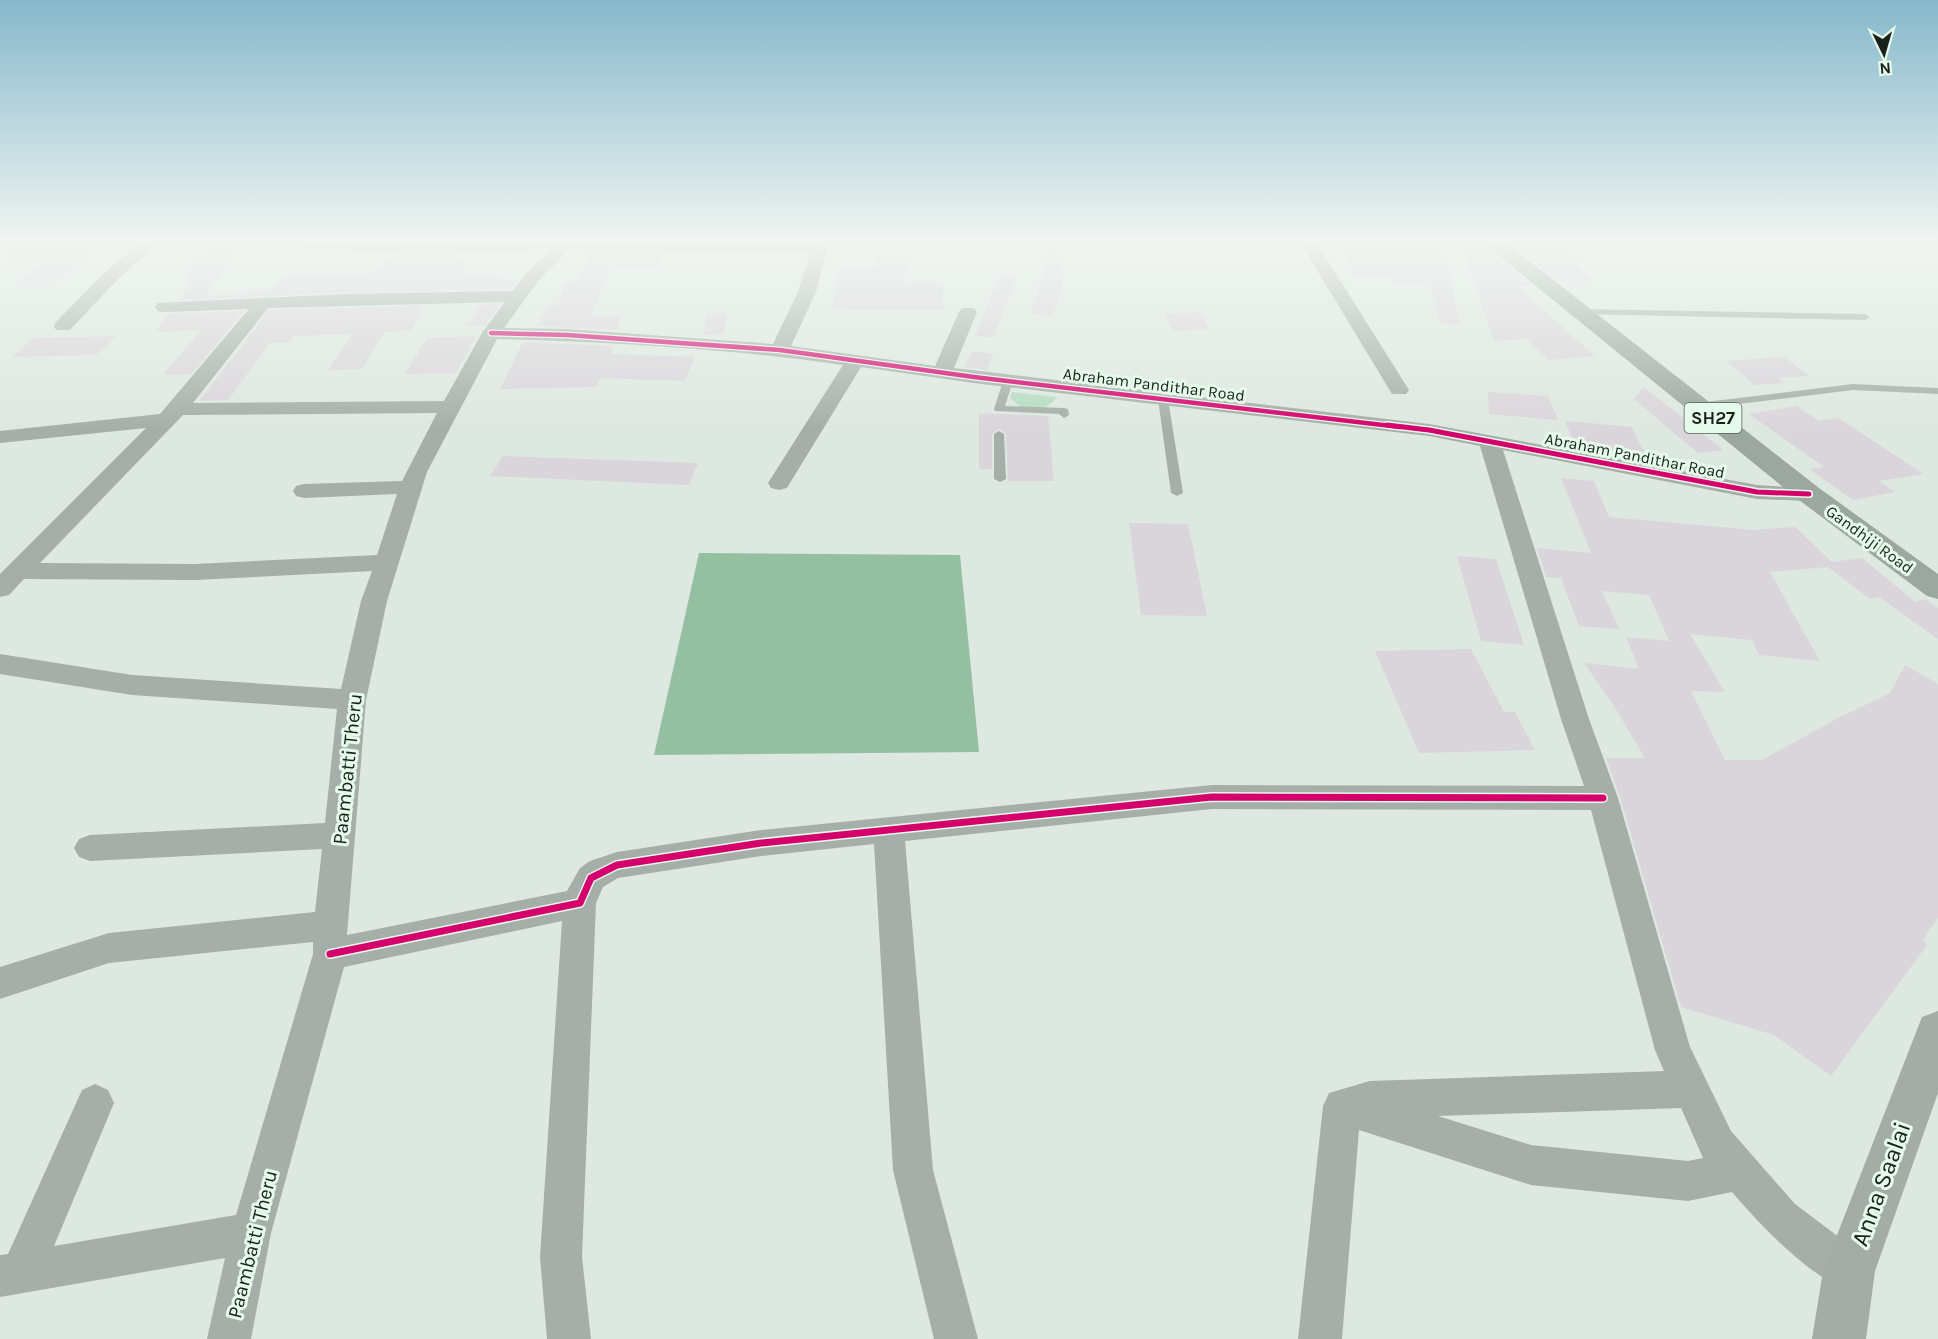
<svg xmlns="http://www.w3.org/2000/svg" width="1938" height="1339" font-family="Karla,sans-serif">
<rect width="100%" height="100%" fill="#dde8e0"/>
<!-- green -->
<path fill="#b6dcc2" d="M1012 392 1057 397C1044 414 1024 413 1010 398Z"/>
<!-- water -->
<path fill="#94bfa1" d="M699 553 960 555 979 752 654 755Z"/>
<!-- building -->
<g fill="#dad5da">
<path d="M10 242H103L60 280 20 282 44 260 10 258Z"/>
<path d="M1052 242H1061L1063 281 1058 301 1052 316 1031 314Z"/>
<path d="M1338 242H1435L1437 248H1444L1460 325 1439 323 1429 284 1394 283 1391 277 1354 276Z"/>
<path d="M1509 242H1559L1581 260 1570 261 1593 280 1560 282Z"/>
<path d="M241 246 205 295 253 294 256 290 273 289 283 277 372 273 396 255 459 254 454 262 467 263 458 272 517 281 512 289 348 292 178 300 192 282 185 276 212 247Z"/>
<path d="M1486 248 1531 285 1517 286 1595 356 1548 360 1527 339 1494 341 1463 249Z"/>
<path d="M592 253H664L659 268 609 269 592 316 622 315 617 330 538 326 548 306H557L566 281H579Z"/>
<path d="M877 254H905V261H909L903 283 943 282V310H844V308L832 307 840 269H875Z"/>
<path d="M1001 272 1017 278 993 338 975 336Z"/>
<path d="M500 304 485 325 467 326 479 305Z"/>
<path d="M424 306 412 330 384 332 362 369 328 370 353 334 293 336 289 342H271L228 400 199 401 269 310Z"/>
<path d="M244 311 191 374 163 375 201 330 155 332 168 314Z"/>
<path d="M1201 312 1210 330 1172 331 1164 314Z"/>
<path d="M707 313H727L723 334 704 335Z"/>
<path d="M117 336 96 355 13 357 33 338Z"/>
<path d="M476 336 456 373 405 374 427 338Z"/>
<path d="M523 342 612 346 611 349H614L611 354 695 357 685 381 600 378 596 387 500 389Z"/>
<path d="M972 351 993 354 987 370 965 367Z"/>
<path d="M1785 357 1809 376 1778 378 1784 383 1755 385 1726 361Z"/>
<path d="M1644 387 1723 450 1698 453 1634 399Z"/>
<path d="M1488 392 1548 396 1558 420 1489 414Z"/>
<path d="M1797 406 1819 421 1838 418 1924 474 1879 481 1895 492 1853 500 1809 469 1824 467 1749 414Z"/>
<path d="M979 413 1048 416 1054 481H1008L1006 434 1000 429 992 434V469H979Z"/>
<path d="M1565 421 1632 427 1645 454 1576 448Z"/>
<path d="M503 456 698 463 689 485 490 476Z"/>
<path d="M1561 478 1594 481 1609 517 1754 530 1795 527 1832 562 1862 558 1915 602 1925 599 1938 608V639L1879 597 1870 599 1828 567 1770 572 1820 661 1759 655 1752 640 1690 634 1725 692 1691 691 1725 760H1762L1836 719 1890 693 1905 665 1938 684V918L1923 940 1927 945 1831 1076 1774 1035 1681 1007 1620 797 1606 758H1645L1614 706 1584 663 1639 669 1626 637 1669 641 1649 595 1602 591 1619 629 1579 626 1561 578 1546 577 1537 548 1591 553Z"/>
<path d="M1129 523 1188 524 1207 616 1141 615Z"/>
<path d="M1457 556 1496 559 1524 645 1481 641Z"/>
<path d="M1471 649 1504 712H1515L1535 750 1419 753 1375 651Z"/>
</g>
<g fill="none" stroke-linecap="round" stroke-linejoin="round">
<!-- lane -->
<g fill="#a5aea8" fill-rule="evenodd">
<path d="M1579 309 1865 314 1870 317 1865 320 1576 314V310Z"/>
<path d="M1008 378 1013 381 1005 406 1064 408 1068 409 1069 415 1064 418 1059 414 995 411 994 409 1003 381Z"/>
<path d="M1853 384 1938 388V394L1853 390 1697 409 1692 406 1697 403Z"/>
<path d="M1163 396 1168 399 1183 493 1177 496 1171 493 1158 399Z"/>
<path d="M999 431 1004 434 1006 479 1000 482 994 479V434Z"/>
</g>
<!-- street -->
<g fill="#a5aea8" fill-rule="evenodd">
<path d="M141 242H159L116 281 70 330H56L54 326 56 322 104 273Z"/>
<path d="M285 242H829L816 292 791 346 935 366 959 312 962 308H974L977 312 954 368 1429 424 1757 485 1817 489 1820 494 1817 499 1809 501 1757 499 1503 450 1589 719 1618 798 1690 1047 1731 1131 1795 1204 1864 1256 1870 1271 1864 1286 1849 1292C1807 1274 1762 1227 1732 1192L1688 1201 1531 1185 1359 1130 1342 1339H1298L1323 1106 1329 1093 1370 1081 1664 1071 1655 1050 1591 810 1212 809 905 841 933 1170 978 1339H934L893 1170 874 844 761 856 618 878 603 887 596 903 582 1257 591 1339H547L540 1257 562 921 344 967 271 1233 251 1339H207L225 1258 0 1297V1255L8 1254 82 1090 95 1084 108 1090 114 1103 54 1246 236 1215 313 954V942L109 963 0 999V967L109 933 315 912 322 849 90 861 79 857 74 848 79 839 90 835 325 823 337 709 132 695 0 674V654L132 675 341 689 361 601 372 571 195 580 24 579 9 595 0 597V574L146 428 0 443V431L160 414 249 309 164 312 158 311 155 307 158 303 348 294 513 291 527 272 550 250 397 253 293 247ZM569 250 810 253 798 292 773 344 567 329 504 328 539 280ZM505 302 482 333 444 401 193 403 268 308ZM497 339C613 342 729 349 843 365L768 483 771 488 779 490 787 488 790 483 861 367 974 383 1429 436 1480 446 1561 719 1584 786 1212 785 761 830 617 852 590 861 580 868 567 891 347 935 366 700 387 601 427 472ZM437 413 402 481 304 484 296 486 293 491 296 496 304 498 397 494 377 555 195 564 40 563 183 415ZM1681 1108 1703 1158 1688 1161 1531 1145 1438 1116Z"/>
<path d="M1300 242H1316L1409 390 1406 394H1392Z"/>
</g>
<!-- secondary -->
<path fill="#a3ada6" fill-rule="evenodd" d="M1938 1011V1093L1875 1271 1866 1339H1812L1823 1271 1922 1017Z"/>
<!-- primary -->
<path fill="#9ca79f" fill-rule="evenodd" d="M1482 242H1505L1819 488 1938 574V599L1927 596 1799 500Z"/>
<!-- cycleway-far2 casing -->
<g stroke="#e5faeb" stroke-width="7">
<path id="cycleway-far2" d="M491 333 567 335 780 350 974 377 1400 427"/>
</g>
<!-- cycleway-far1 casing -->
<g stroke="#e5faeb" stroke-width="8">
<path id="cycleway-far1" d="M1387 425 1429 430 1757 492 1809 494"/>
</g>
<!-- cycleway casing -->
<g stroke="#e5faeb" stroke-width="10">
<path id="cycleway" d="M330 954 580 903 591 878 617 865 761 843 1212 797 1603 798"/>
</g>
<!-- cycleway-far2 -->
<use href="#cycleway-far2" stroke="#d6006c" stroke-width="4.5"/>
<!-- cycleway-far1 -->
<use href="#cycleway-far1" stroke="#d6006c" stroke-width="5"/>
<!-- cycleway -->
<use href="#cycleway" stroke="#d6006c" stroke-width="7"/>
</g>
<!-- sky -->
<linearGradient id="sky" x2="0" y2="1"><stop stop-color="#86b8cc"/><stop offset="0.56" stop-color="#f0f5f1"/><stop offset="1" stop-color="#f0f5f1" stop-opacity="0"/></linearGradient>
<rect width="1938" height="430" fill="url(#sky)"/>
<g text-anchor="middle" stroke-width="6" stroke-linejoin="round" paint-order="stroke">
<!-- far-street labels -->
<g font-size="16" fill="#1a211c" stroke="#e5faeb">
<text transform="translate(1154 384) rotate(7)" y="6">Abraham Pandithar Road</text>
<text transform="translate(1635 455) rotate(11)" y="6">Abraham Pandithar Road</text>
<text transform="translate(1870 539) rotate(36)" y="6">Gandhiji Road</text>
</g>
<!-- shield labels -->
<rect fill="#e5faeb" stroke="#57625a" stroke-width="1.5" x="1684.5" y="403" width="57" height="30" rx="4.5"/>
<g font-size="18" font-weight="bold" fill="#1a211c">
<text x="1713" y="424">SH27</text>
</g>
<!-- street labels -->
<g font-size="20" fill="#1a211c" stroke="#e5faeb">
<text transform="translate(347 769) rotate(-84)" y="7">Paambatti Theru</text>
<text transform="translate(252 1244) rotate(-76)" y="7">Paambatti Theru</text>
</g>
<!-- near-street labels -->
<g font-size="24" fill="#1a211c" stroke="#e5faeb">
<text transform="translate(1881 1184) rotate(-70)" y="8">Anna Saalai</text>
</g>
</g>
<!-- north arrow -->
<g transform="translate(1884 54) rotate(175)" stroke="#e5faeb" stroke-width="4.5" paint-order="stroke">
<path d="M0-4.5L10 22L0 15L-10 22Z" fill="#1a211c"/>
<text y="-9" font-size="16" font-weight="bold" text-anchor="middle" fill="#1a211c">N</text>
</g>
</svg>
